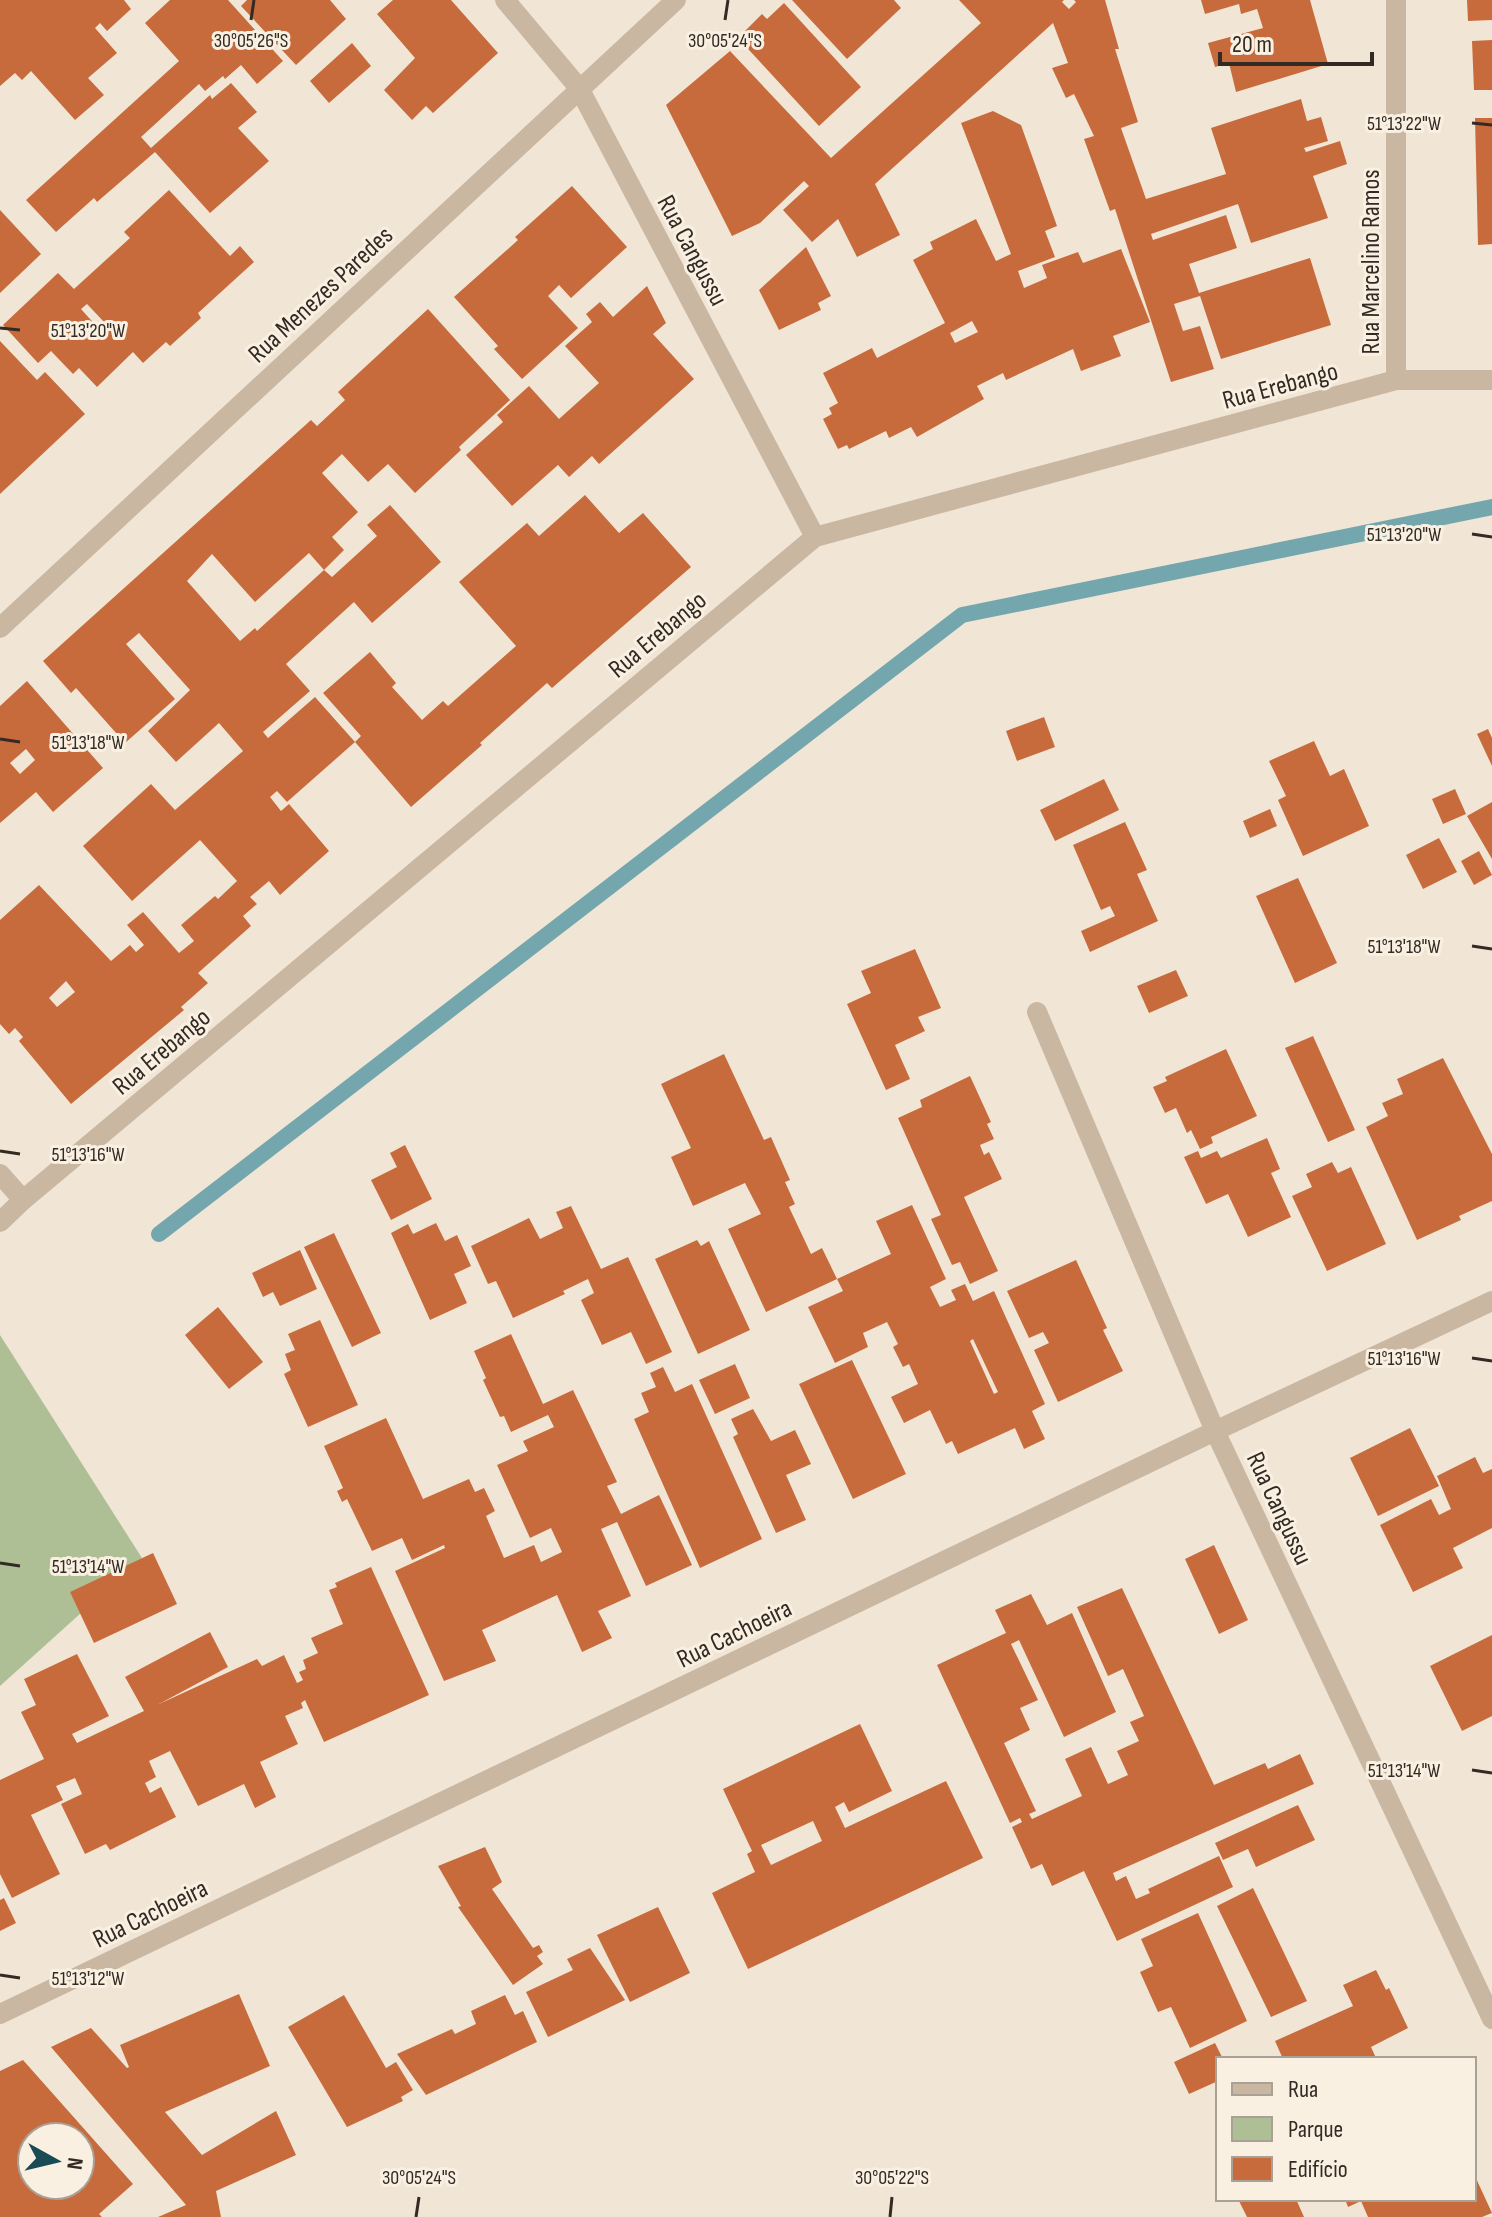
<svg xmlns="http://www.w3.org/2000/svg" width="1492" height="2217" font-family="'Sofia Sans Condensed',sans-serif">
<rect width="100%" height="100%" fill="#f1e6d6"/>
<!-- green -->
<path fill="#aebf96" d="M0 1335 142 1558 0 1686Z"/>
<g fill="none" stroke-linecap="round" stroke-linejoin="round">
<!-- stream -->
<path stroke="#74a6ae" stroke-width="16" d="M159 1234 962 615 1492 507"/>
</g>
<!-- building -->
<g fill="#c86b3c" fill-rule="evenodd">
<path d="M0 0H124L131 9 107 31 100 23 95 28 117 53 88 78 104 95 75 120 31 71 22 80 15 73 0 86Z"/>
<path d="M170 0H228L283 61 257 84 241 65 225 79 223 76 205 91 199 84 141 137 151 148 210 95 212 99 231 83 257 112 238 128 269 161 210 213 155 152 97 202 94 198 56 232 26 200 179 61 145 23Z"/>
<path d="M247 0H330L346 19 296 65 241 6Z"/>
<path d="M393 0H451L498 53 433 113 426 106 412 120 384 90 415 58 377 14Z"/>
<path d="M792 0H894L901 8 847 59Z"/>
<path d="M959 0H1064L1062 2 1069 9 1076 2 1074 0H1105L1119 49H1115L1138 122 1121 128 1146 199 1226 174 1211 128 1301 99 1307 121 1321 117 1328 141 1304 148 1306 152 1340 141 1347 164 1313 176 1328 218 1251 243 1238 204 1151 234 1153 240 1226 215 1237 248 1189 264 1199 293 1310 258 1331 325 1221 359 1200 296 1174 304 1183 331 1200 326 1214 369 1171 382 1116 212 1115 209 1110 211 1084 139 1094 136 1074 94 1066 98 1052 68 1068 63 1053 23 875 184 900 235 857 257 838 219 812 242 783 210 809 186 804 181 760 223 732 236 666 105 730 51 831 158 981 23Z"/>
<path d="M1201 0H1310L1328 64 1236 92 1229 63 1215 67 1208 43 1263 28 1257 9 1241 14 1239 4 1205 14Z"/>
<path d="M1467 0H1492V20L1468 21Z"/>
<path d="M784 3 861 87 819 126 738 38 762 14 767 19Z"/>
<path d="M1492 40V90H1474L1472 41Z"/>
<path d="M352 43 371 66 329 103 310 81Z"/>
<path d="M993 111 1021 125 1057 226 1045 231 1055 257 1018 271 1024 288 1047 278 1042 265 1078 252 1083 263 1121 249 1150 322 1113 336 1121 356 1081 371 1073 349 1006 380 1003 373 977 386 984 399 917 437 911 427 889 438 886 431 849 449 847 445 838 449 823 419 832 414 829 408 838 403 823 373 872 348 877 358 945 323 913 260 933 249 930 242 976 219 996 261 1011 254 961 123ZM972 321 978 332 955 343 950 333Z"/>
<path d="M1475 118H1492V244L1478 245Z"/>
<path d="M572 186 627 247 571 298 559 285 548 296 578 328 522 379 494 349 498 346 454 297 518 240 515 237Z"/>
<path d="M169 190 230 256 240 246 254 262 198 313 201 318 170 346 166 342 143 363 133 352 97 387 79 368 73 374 51 351 38 363 3 325 58 273 74 289 130 238 124 232ZM87 304 105 323 99 329 81 309Z"/>
<path d="M0 210 41 254 0 293Z"/>
<path d="M806 247 831 296 818 303 821 310 779 330 759 290Z"/>
<path d="M647 286 666 323 653 334 694 379 599 464 592 456 569 477 558 465 512 506 466 455 503 422 497 415 529 386 559 419 599 383 565 346 592 322 586 314 600 302 613 317Z"/>
<path d="M428 309 510 400 459 447 461 450 415 493 388 464 368 482 342 454 322 473 358 512 332 537 344 550 324 570 309 553 255 602 212 554 187 581 240 641 255 628 257 631 324 570 332 577 377 536 367 525 390 505 441 562 372 623 354 602 286 664 310 691 263 732 268 738 315 697 355 742 287 802 277 791 270 797 281 811 289 804 329 851 280 895 269 881 250 897 257 904 243 916 251 926 198 973 208 983 181 1007 184 1010 71 1104 19 1041 23 1037 15 1028 9 1034 0 1024V920L39 885 111 961 130 945 136 952 144 945 127 925 143 912 179 953 194 941 181 925 215 896 218 899 237 881 200 840 132 901 83 846 151 784 175 810 243 751 219 723 176 762 148 731 190 690 139 633 126 644 175 699 125 743 76 688 71 693 43 661 311 420 317 426 345 400 338 392ZM66 981 75 992 57 1007 49 998Z"/>
<path d="M0 341 37 380 45 372 85 414 0 494Z"/>
<path d="M585 495 619 533 643 513 691 567 552 688 547 683 480 743 482 745 411 807 355 742 361 736 323 693 370 652 396 683 392 687 422 720 443 701 448 706 516 646 459 582 527 523 539 536Z"/>
<path d="M27 681 103 768 53 812 36 792 0 823V706ZM26 749 35 760 20 774 10 763Z"/>
<path d="M1044 717 1055 747 1017 761 1006 731Z"/>
<path d="M1488 729 1492 738V766L1477 734Z"/>
<path d="M1314 741 1330 776 1344 769 1369 826 1303 856 1278 800 1286 796 1269 761Z"/>
<path d="M1104 779 1119 810 1055 841 1040 810Z"/>
<path d="M1455 789 1466 814 1443 824 1432 799Z"/>
<path d="M1492 802V859L1467 816Z"/>
<path d="M1270 809 1277 826 1250 838 1243 821Z"/>
<path d="M1125 822 1147 870 1137 874 1158 921 1090 952 1081 931 1115 916 1110 906 1101 910 1073 845Z"/>
<path d="M1439 838 1457 872 1423 889 1406 855Z"/>
<path d="M1479 851 1492 875 1474 885 1461 861Z"/>
<path d="M1298 878 1337 963 1295 983 1256 896Z"/>
<path d="M915 949 941 1008 918 1017 925 1031 895 1045 910 1079 886 1090 847 1004 871 993 861 971Z"/>
<path d="M1176 970 1188 996 1149 1013 1137 986Z"/>
<path d="M1313 1036 1355 1130 1328 1142 1285 1048Z"/>
<path d="M1226 1049 1257 1116 1211 1137 1213 1143 1200 1149 1191 1130 1187 1133 1176 1108 1165 1113 1153 1087 1167 1081 1165 1077Z"/>
<path d="M724 1054 764 1140 771 1137 790 1180 785 1182 795 1204 789 1207 811 1254 822 1248 837 1279 766 1312 728 1229 761 1214 745 1183 693 1206 671 1157 691 1148 661 1084Z"/>
<path d="M1443 1058 1492 1154V1201L1459 1216 1461 1220 1417 1240 1366 1127 1388 1116 1382 1103 1403 1094 1397 1079Z"/>
<path d="M970 1076 991 1122 987 1124 994 1139 980 1145 984 1155 989 1152 1002 1179 964 1197 998 1271 970 1284 960 1262 952 1265 931 1219 941 1215 898 1118 922 1107 920 1100Z"/>
<path d="M1267 1138 1280 1169 1271 1173 1291 1217 1248 1237 1228 1194 1206 1204 1184 1157 1198 1151 1201 1158 1217 1151 1221 1158Z"/>
<path d="M405 1145 432 1199 391 1220 371 1180 397 1167 390 1153Z"/>
<path d="M1332 1162 1338 1173 1351 1167 1386 1244 1327 1271 1292 1196 1312 1187 1306 1174Z"/>
<path d="M912 1205 946 1279 930 1287 940 1307 956 1300 951 1290 965 1284 973 1301 994 1291 1045 1404 1032 1411 1045 1439 1024 1449 1015 1428 958 1454 952 1441 946 1444 930 1410 904 1423 891 1397 918 1384 909 1364 903 1367 893 1347 898 1344 887 1322 863 1333 868 1347 835 1363 808 1307 843 1291 837 1279 891 1254 876 1221ZM973 1339 998 1392 994 1394 970 1341Z"/>
<path d="M571 1206 601 1269 628 1257 672 1352 646 1364 631 1332 602 1345 581 1300 594 1293 588 1279 563 1291 565 1294 513 1318 496 1281 488 1284 471 1246 529 1218 540 1239 563 1228 556 1212Z"/>
<path d="M436 1223 445 1241 457 1235 471 1266 454 1274 467 1303 430 1320 391 1233 408 1224 413 1234Z"/>
<path d="M334 1233 381 1333 352 1347 304 1247Z"/>
<path d="M697 1240 701 1246 709 1241 750 1330 698 1354 655 1259Z"/>
<path d="M300 1250 317 1289 280 1306 273 1292 263 1297 252 1273Z"/>
<path d="M1076 1260 1107 1328 1103 1330 1123 1371 1058 1402 1034 1350 1049 1343 1043 1332 1029 1338 1007 1291Z"/>
<path d="M218 1307 263 1362 229 1389 185 1335Z"/>
<path d="M320 1320 358 1405 308 1427 284 1374 291 1370 285 1354 295 1350 288 1334Z"/>
<path d="M511 1334 543 1404 573 1390 617 1482 607 1486 621 1514 659 1495 692 1565 646 1586 617 1522 601 1529 631 1596 598 1611 612 1638 582 1652 557 1595 482 1630 496 1661 444 1681 395 1571 445 1548 444 1545 412 1560 402 1538 372 1551 347 1499 342 1502 337 1491 343 1488 324 1446 386 1418 423 1499 469 1479 475 1492 484 1488 495 1511 486 1516 504 1558 534 1545 541 1562 562 1552 551 1528 530 1538 497 1465 528 1451 523 1441 554 1427 548 1415 511 1432 504 1416 500 1417 483 1380 486 1378 474 1351Z"/>
<path d="M852 1360 906 1474 853 1499 799 1384Z"/>
<path d="M735 1364 750 1398 715 1414 699 1380Z"/>
<path d="M663 1367 675 1392 692 1384 762 1539 700 1568 634 1419 649 1412 641 1393 656 1387 650 1373Z"/>
<path d="M753 1409 771 1441 795 1430 811 1464 786 1475 806 1520 776 1533 733 1437 738 1434 731 1419Z"/>
<path d="M1410 1428 1439 1486 1378 1516 1350 1458Z"/>
<path d="M1475 1457 1483 1473 1492 1469V1528L1453 1548 1463 1568 1413 1592 1380 1525 1431 1499 1439 1515 1451 1509 1437 1476Z"/>
<path d="M1214 1545 1248 1620 1219 1634 1185 1559Z"/>
<path d="M153 1553 177 1604 94 1643 70 1592Z"/>
<path d="M371 1567 429 1695 324 1742 305 1700 301 1703 303 1708 285 1716 298 1744 260 1762 276 1797 255 1808 244 1784 198 1806 170 1751 149 1761 156 1777 145 1783 150 1793 161 1787 176 1817 110 1850 106 1844 85 1854 61 1804 82 1794 75 1778 56 1786 63 1800 31 1815 60 1874 12 1898 0 1874V1780L44 1759 21 1712 36 1705 24 1679 77 1654 109 1716 72 1734 77 1743 144 1711 125 1677 210 1632 228 1667 159 1704 257 1659 262 1666 284 1655 297 1683 303 1680 299 1672 306 1669 303 1660 318 1653 311 1638 343 1624 329 1590 337 1587 335 1583Z"/>
<path d="M1122 1588 1214 1785 1265 1763 1268 1769 1300 1754 1314 1784 1113 1873 1116 1881 1126 1876 1136 1899 1150 1893 1148 1889 1219 1856 1233 1887 1117 1941 1084 1871 1052 1886 1042 1864 1031 1869 1012 1827 1022 1822 1020 1818 1010 1823 937 1665 1006 1633 995 1610 1031 1594 1047 1625 1072 1613 1116 1712 1064 1737 1019 1640 1011 1644 1038 1700 1020 1708 1030 1730 1004 1743 1036 1811 1029 1814 1032 1819 1082 1796 1065 1759 1091 1747 1108 1784 1128 1775 1117 1751 1139 1741 1130 1722 1144 1716 1123 1669 1108 1676 1077 1607Z"/>
<path d="M1492 1635V1716L1462 1731 1430 1666Z"/>
<path d="M860 1724 892 1791 849 1812 844 1802 835 1807 845 1828 946 1781 983 1858 748 1969 712 1893 755 1872 747 1854 752 1851 723 1789ZM813 1821 822 1841 771 1865 761 1845Z"/>
<path d="M1298 1805 1315 1840 1256 1867 1248 1849 1223 1860 1215 1843Z"/>
<path d="M485 1847 502 1882 492 1889 533 1948 539 1945 543 1952 537 1956 543 1964 513 1985 458 1907 461 1906 438 1866Z"/>
<path d="M1253 1888 1307 2001 1271 2017 1217 1906Z"/>
<path d="M4 1898 16 1923 0 1931V1900Z"/>
<path d="M658 1907 690 1973 630 2002 597 1935Z"/>
<path d="M1198 1913 1247 2021 1190 2048 1171 2007 1158 2012 1140 1972 1153 1966 1141 1939Z"/>
<path d="M590 1948 625 2000 548 2037 526 1992 573 1970 567 1959Z"/>
<path d="M1376 1970 1386 1990 1389 1988 1408 2028 1371 2047 1376 2058 1374 2059H1283L1275 2041 1353 2006 1343 1985Z"/>
<path d="M239 1994 270 2066 165 2112 202 2155 276 2111 296 2155 216 2191 221 2217H158L186 2205 51 2047 91 2028 127 2068 129 2067 120 2045Z"/>
<path d="M344 1995 386 2068 396 2062 413 2090 401 2097 403 2101 347 2127 288 2027Z"/>
<path d="M505 1995 515 2015 523 2011 537 2042 426 2095 397 2054 452 2029 455 2034 476 2024 471 2011Z"/>
<path d="M1215 2043 1223 2059H1218V2081L1189 2094 1174 2062Z"/>
<path d="M23 2060 133 2184 99 2214 102 2217H0V2071ZM32 2137H80V2185H32Z"/>
<path d="M1474 2174 1492 2213 1482 2217H1368L1361 2201 1348 2207 1345 2199H1474Z"/>
<path d="M1238 2199H1296L1304 2217H1247Z"/>
</g>
<g fill="none" stroke-linecap="round" stroke-linejoin="round">
<!-- lane -->
<path stroke="#c9b7a2" stroke-width="20" d="M0 1222 23 1200"/>
<!-- street -->
<g stroke="#c9b7a2" stroke-width="20">
<path d="M505 0 579 88 815 537"/>
<path d="M1396 380V0"/>
<path d="M0 628 676 0"/>
<path d="M1037 1012 1215 1431 1492 2019"/>
<path d="M0 1174 23 1200 815 537 1396 380H1492"/>
<path d="M0 2014 1215 1431 1492 1301"/>
</g>
</g>
<!-- ticks -->
<path fill="none" stroke="#332a24" stroke-width="3" d="M251 20 254 0M725 20 728 0M1472 123 1492 125M0 328 20 330M1472 534 1492 537M0 739 20 742M1472 946 1492 949M0 1151 20 1154M1472 1358 1492 1361M0 1563 20 1566M1472 1770 1492 1773M0 1975 20 1978M416 2217 419 2197M890 2217 892 2197"/>
<g text-anchor="middle" stroke-width="6" stroke-linejoin="round" paint-order="stroke">
<!-- street labels -->
<g font-size="26" fill="#332a24" stroke="#f9f0e2">
<text transform="translate(693 250) rotate(62)" y="9">Rua Cangussu</text>
<text transform="translate(1370 262) rotate(-90)" y="9">Rua Marcelino Ramos</text>
<text transform="translate(320 294) rotate(-43)" y="9">Rua Menezes Paredes</text>
<text transform="translate(1280 385) rotate(-15)" y="9">Rua Erebango</text>
<text transform="translate(657 634) rotate(-40)" y="9">Rua Erebango</text>
<text transform="translate(161 1051) rotate(-40)" y="9">Rua Erebango</text>
<text transform="translate(1280 1508) rotate(65)" y="9">Rua Cangussu</text>
<text transform="translate(734 1633) rotate(-26)" y="9">Rua Cachoeira</text>
<text transform="translate(150 1913) rotate(-26)" y="9">Rua Cachoeira</text>
</g>
</g>
<g font-size="20" text-anchor="middle" fill="#332a24" stroke="#f9f0e2" stroke-width="6" stroke-linejoin="round" paint-order="stroke">
<text x="251" y="47">30°05'26"S</text>
<text x="725" y="47">30°05'24"S</text>
<text x="1404" y="130">51°13'22"W</text>
<text x="88" y="337">51°13'20"W</text>
<text x="1404" y="541">51°13'20"W</text>
<text x="88" y="749">51°13'18"W</text>
<text x="1404" y="953">51°13'18"W</text>
<text x="88" y="1161">51°13'16"W</text>
<text x="1404" y="1365">51°13'16"W</text>
<text x="88" y="1573">51°13'14"W</text>
<text x="1404" y="1777">51°13'14"W</text>
<text x="88" y="1985">51°13'12"W</text>
<text x="419" y="2184">30°05'24"S</text>
<text x="892" y="2184">30°05'22"S</text>
</g>
<!-- legend -->
<rect x="1216" y="2057" width="260" height="144" fill="#f9f0e2" stroke="#aaa196" stroke-width="2"/>
<rect x="1232" y="2083" width="40" height="12" fill="#c9b7a2" stroke="#aaa196" stroke-width="2"/>
<text x="1288" y="2097" font-size="24" fill="#332a24">Rua</text>
<rect x="1232" y="2117" width="40" height="24" fill="#aebf96" stroke="#aaa196" stroke-width="2"/>
<text x="1288" y="2137" font-size="24" fill="#332a24">Parque</text>
<rect x="1232" y="2157" width="40" height="24" fill="#c86b3c" stroke="#aaa196" stroke-width="2"/>
<text x="1288" y="2177" font-size="24" fill="#332a24">Edifício</text>
<!-- north arrow -->
<g transform="translate(56 2161) rotate(98)"><circle r="38" fill="#f9f0e2" stroke="#aaa196" stroke-width="2"/>
<path d="M0-6L14 30L0 20L-14 30Z" fill="#1a4b55"/>
<text y="-12" font-size="22" font-weight="bold" text-anchor="middle" fill="#332a24">N</text>
</g>
<!-- scale -->
<path d="M1220 52v12h152v-12" fill="none" stroke="#332a24" stroke-width="4"/>
<text x="1232" y="52" font-size="24" fill="#332a24" stroke="#f9f0e2" stroke-width="6" paint-order="stroke">20 m</text>
</svg>
